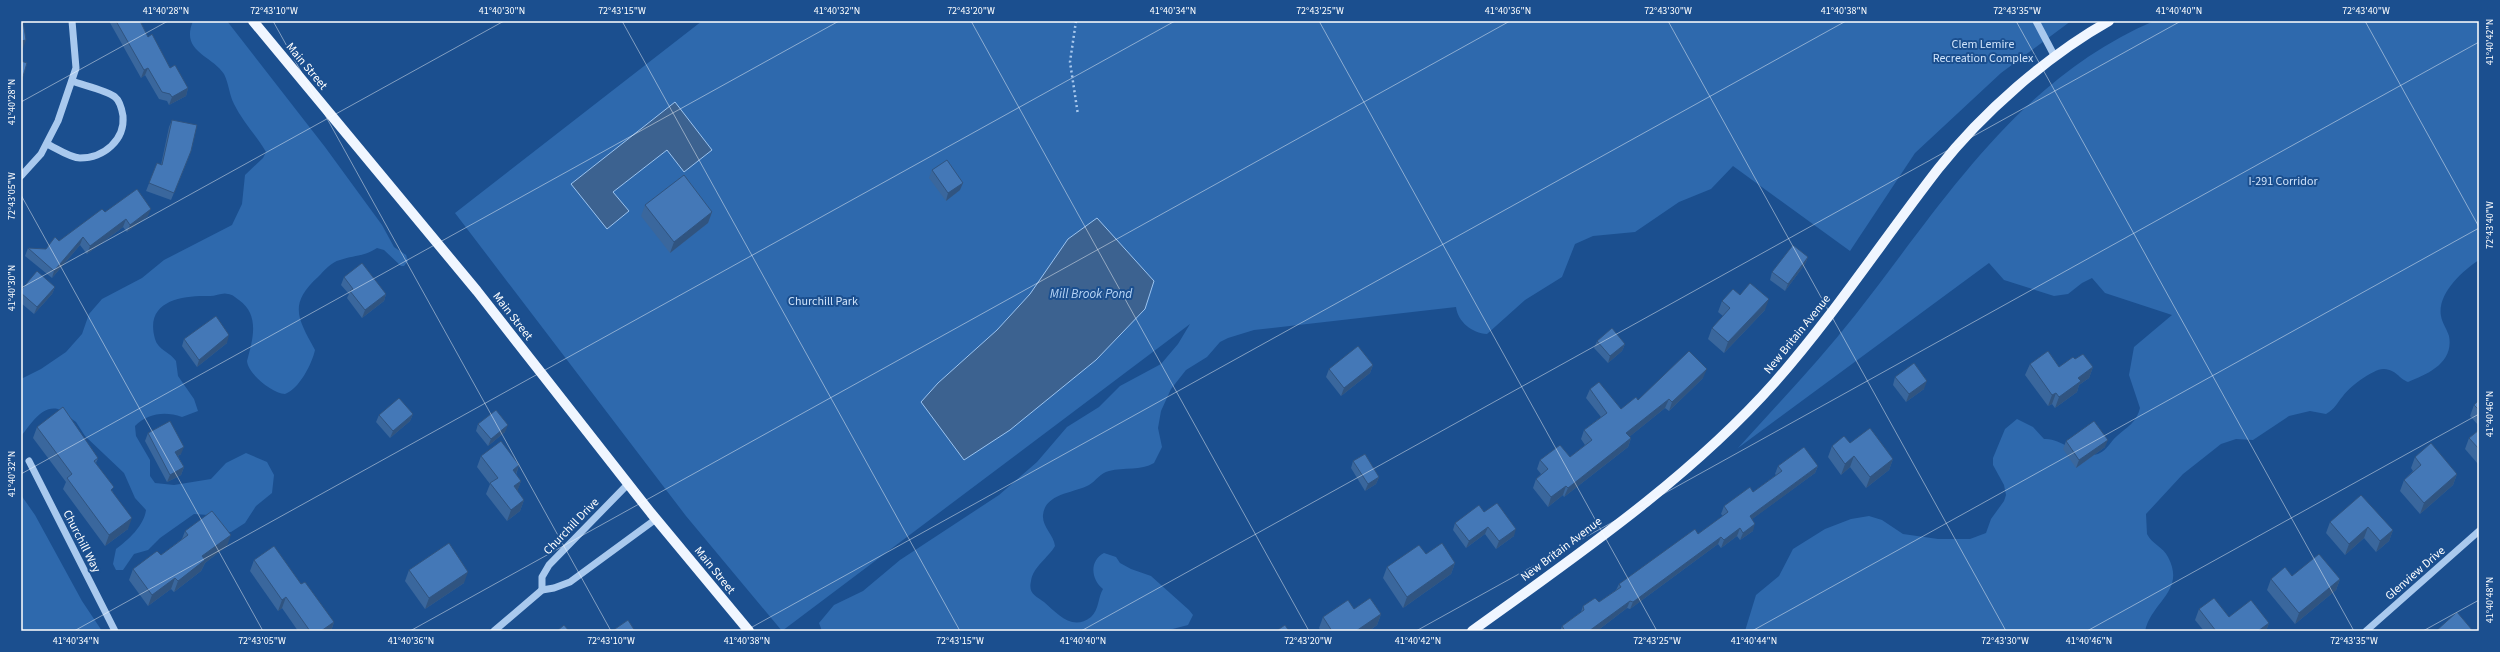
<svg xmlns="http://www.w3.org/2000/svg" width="2500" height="652" font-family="'Source Sans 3',sans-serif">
<rect width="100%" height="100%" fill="#1b4f8f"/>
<!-- green -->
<g fill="#2e69ad">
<path d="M193 21H227L325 147 382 225 394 247 406 255 408 261 404 266H401L384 250 377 248C363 257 354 255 340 260 331 262 324 271 318 277 288 304 298 319 315 350 312 364 299 389 285 394 272 393 248 374 247 361 253 339 260 315 239 300 236 298 232 294 228 294 223 292 216 296 210 296 183 295 144 300 155 339 158 350 170 352 176 361L178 376 194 399 198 411 182 417C165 411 148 413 135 426L136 436 150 460V476L155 483 174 485 211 479 226 463 246 453 267 462 274 475 272 493 256 506 245 523 231 532H225L208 515 194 514 160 538 148 550 134 554 123 570H116L113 564 116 549C128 540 144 526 146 510L135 498 124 473 85 436 76 422 58 409C41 405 30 426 21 436V379L41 369 66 352 82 334 89 314 102 299 142 278 164 260 232 225 242 204 245 175 263 158 266 152C256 135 243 122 234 104 229 94 229 84 224 74 212 55 180 52 193 21Z"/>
<path d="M702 21H2071L2001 73 1915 153 1850 251 1733 166 1711 189 1679 202 1635 232 1593 236 1575 244 1562 277 1525 300 1487 334C1472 333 1458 322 1456 307L1254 330 1228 338 1220 342 1207 357 1186 370 1171 389 1161 411 1158 428 1162 447 1154 463C1141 471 1124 467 1109 471 1100 473 1096 481 1089 485 1075 493 1045 493 1043 515 1042 527 1054 535 1055 546 1048 558 1033 567 1031 581 1028 594 1036 596 1044 602 1057 613 1072 632 1091 617 1099 610 1098 597 1103 589 1091 579 1089 561 1104 553L1116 557 1120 563 1131 569 1151 576 1189 610 1193 615 1188 625 1165 631H822L819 623 834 605 863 591 900 560 999 495 1037 462 1067 427 1099 407 1120 386 1161 364 1178 344 1190 324 782 631 686 516 455 213Z"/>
<path d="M2154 21H2479V260C2462 271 2437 294 2441 316 2442 323 2447 329 2449 336 2454 363 2428 374 2408 382 2398 378 2397 370 2384 369 2374 368 2348 388 2343 396 2337 403 2335 409 2326 414L2310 411 2289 416 2253 440 2236 439 2221 444 2183 474 2146 514 2147 534C2152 544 2163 547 2168 557 2186 591 2152 601 2145 631H1745L1756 595 1779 576 1793 549 1825 529 1851 519 1869 516 1882 520 1903 534 1938 539H1970L1986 533 1991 519 2004 501 2006 495 2004 485 1993 465V458L2005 429 2017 419 2033 427 2044 439C2062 437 2082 462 2100 453 2107 450 2111 441 2117 436 2127 427 2137 422 2140 408L2129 375 2134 347 2172 315 2105 293 2092 278 2082 283 2068 294 2054 296 2004 280 1989 263 1738 448C1778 404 1819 361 1856 314 1943 203 2018 79 2154 21Z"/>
<path d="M21 495 35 515 82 601 102 631H21Z"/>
</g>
<!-- water -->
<g fill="#3c6290" stroke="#9cc4f0">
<path d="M675 102 712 150 684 172 667 150 613 192 629 211 607 229 571 184Z"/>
<path d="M1097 218 1154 281 1145 309 1096 360 1010 430 964 460 921 402 938 383 997 330 1030 294 1068 239Z"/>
</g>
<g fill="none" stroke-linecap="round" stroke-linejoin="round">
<!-- path -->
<path stroke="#a9c9ee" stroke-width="2.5" stroke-dasharray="2 3" stroke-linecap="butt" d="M1076 21 1070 62 1078 115"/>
<!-- minor -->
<g stroke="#a9c9ee" stroke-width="7">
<path d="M2036 21 2055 57"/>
<path d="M47 144C56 148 70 158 80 158 104 158 125 140 123 116 122 110 120 101 115 97 107 90 82 85 72 81"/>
<path d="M21 176 41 154 58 121 76 68 72 21"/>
<path d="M29 461 115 631"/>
<path d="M542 590V577L549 565 628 484"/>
<path d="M494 631 542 590 554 588 570 582 656 519"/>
<path d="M2366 631 2479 531"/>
</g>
<!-- major -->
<g stroke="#f0f6ff" stroke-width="10">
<path d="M253 21 477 291 651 513 749 631"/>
<path d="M1472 631C1576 556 1690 478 1775 382 1834 315 1883 240 1938 169 1982 113 2047 56 2109 21"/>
</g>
</g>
<!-- wall -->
<g fill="#3a679d">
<path d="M109 21H140L148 37 170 68 188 88 186 96 169 105 167 101 159 99 145 75 141 78Z"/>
<path d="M172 120 188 159 171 200 146 191 157 163 161 165 169 127Z"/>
<path d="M932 170 960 190 946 201 929 178Z"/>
<path d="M645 205 712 212 708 223 670 253 641 216Z"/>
<path d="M105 212 148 216 127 232 123 227 87 254 80 245 52 278 25 256 28 248 46 249Z"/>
<path d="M1808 257 1805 264 1785 291 1770 280 1772 272Z"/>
<path d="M344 277 386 294 384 301 362 318 347 298 349 294 341 285Z"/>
<path d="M55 287 52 294 34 314 21 303V290Z"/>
<path d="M1740 295 1765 310 1724 353 1708 339 1712 328 1723 316 1718 312 1722 301Z"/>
<path d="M184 339 227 343 197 367 182 346Z"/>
<path d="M1597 341 1625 344 1622 351 1608 363 1594 348Z"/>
<path d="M2075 359 2093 367 2089 378 2079 385 2077 392 2055 408 2052 404 2048 406 2025 375 2030 364 2059 367Z"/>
<path d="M1373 365 1370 373 1341 396 1326 377 1329 369Z"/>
<path d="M1895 377 1924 389 1906 402 1893 385Z"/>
<path d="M1703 378 1669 411 1665 408 1629 437 1631 438 1628 447 1564 497 1563 495 1548 507 1533 488 1536 479 1541 474 1537 469 1540 460 1570 457 1585 445 1581 439 1584 430 1601 417 1586 398 1590 389 1621 409 1638 400Z"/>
<path d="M2479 400V426L2470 416 2474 405Z"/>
<path d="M413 414 410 421 390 438 376 422 379 415Z"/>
<path d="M478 424 505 432 488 446 476 431Z"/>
<path d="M37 427 98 458 96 463 113 492 128 529 105 546 63 489 66 482 33 438Z"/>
<path d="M2479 430V463L2478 464 2465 449 2469 438Z"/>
<path d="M148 433 181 454 178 456 184 467 181 475 167 482 145 441Z"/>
<path d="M2066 441 2105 447 2076 468 2063 449Z"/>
<path d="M1850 443 1893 459 1889 470 1866 488 1850 467 1841 475 1828 457 1832 446Z"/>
<path d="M481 456 519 465 516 475 521 481 517 491 524 500 520 511 507 521 486 494 490 484 477 467Z"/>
<path d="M2415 457 2457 474 2453 485 2420 514 2400 491 2404 480 2413 471 2411 468Z"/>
<path d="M1353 461 1379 477 1376 484 1365 491 1351 468Z"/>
<path d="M1778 466H1818L1815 473 1752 519 1753 531 1740 540 1737 536 1721 548 1718 544 1630 609 1627 608 1597 631H1560L1562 626 1581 612 1583 606 1599 602 1616 590 1619 584 1698 534 1723 516 1721 514 1724 506 1753 492 1776 475 1775 474Z"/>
<path d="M1484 512 1514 536 1496 549 1485 534 1466 548 1453 530 1455 523Z"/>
<path d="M2330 522 2393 530 2389 541 2376 552 2364 538 2345 555 2326 533Z"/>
<path d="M185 531 227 546 205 563 201 571 174 592 171 589 148 606 129 580 133 569 161 555 182 539Z"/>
<path d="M1426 554 1455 563 1451 574 1403 608 1383 578 1387 567Z"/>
<path d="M254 560 301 584 334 622 331 631H298L282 608 278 611 250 571Z"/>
<path d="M409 570 464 583 425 609 405 581Z"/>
<path d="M2292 576 2340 579 2336 590 2295 624 2267 590 2271 579Z"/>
<path d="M1354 609 1381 614 1377 625 1369 631H1321L1319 628 1323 617Z"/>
<path d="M2199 609 2229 617 2269 623 2266 631H2204L2195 620Z"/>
</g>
<!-- shaded-wall -->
<g fill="#305480">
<path d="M26 40 23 48H21V41Z"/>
<path d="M148 68 145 75 141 78 144 70Z"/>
<path d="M188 88 186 96 169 105 172 97Z"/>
<path d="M963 183 960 190 946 201 948 193Z"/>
<path d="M151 209 148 216 127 232 130 225Z"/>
<path d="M712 212 708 223 670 253 674 242Z"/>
<path d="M126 219 123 227 87 254 90 246Z"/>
<path d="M83 237 80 245 52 278 54 271Z"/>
<path d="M1808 257 1805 264 1785 291 1788 284Z"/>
<path d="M55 287 52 294 34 314 37 307Z"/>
<path d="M386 294 384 301 362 318 365 310Z"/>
<path d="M1769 299 1765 310 1724 353 1728 342Z"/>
<path d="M229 335 227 343 197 367 199 360Z"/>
<path d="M1625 344 1622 351 1608 363 1610 356Z"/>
<path d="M1373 365 1370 373 1341 396 1344 388Z"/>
<path d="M2093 367 2089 378 2079 385 2077 392 2055 408 2059 397 2078 378Z"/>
<path d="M1707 369 1703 378 1669 411 1672 402Z"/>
<path d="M1927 381 1924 389 1906 402 1909 394Z"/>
<path d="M2056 393 2052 404 2048 406 2052 395Z"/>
<path d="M1669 399 1665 408 1623 442 1626 433Z"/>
<path d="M413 414 410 421 390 438 393 431Z"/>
<path d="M508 425 505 432 488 446 491 439Z"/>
<path d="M1631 438 1628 447 1564 497 1568 488Z"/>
<path d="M2108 440 2105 447 2076 468 2079 460Z"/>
<path d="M184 447 181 454 173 459 175 452Z"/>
<path d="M1854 456 1850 467 1841 475 1845 464Z"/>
<path d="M1893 459 1889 470 1866 488 1870 477Z"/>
<path d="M519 465 515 476 513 470Z"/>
<path d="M1818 466 1815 473 1747 523 1750 516Z"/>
<path d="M184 467 181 475 167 482 170 475Z"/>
<path d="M2457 474 2453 485 2420 514 2424 503Z"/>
<path d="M1379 477 1376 484 1365 491 1368 484Z"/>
<path d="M521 481 517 492 514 486Z"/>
<path d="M1566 486 1563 495 1548 507 1551 497Z"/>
<path d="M524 500 520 511 507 521 511 510Z"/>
<path d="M132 518 128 529 105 546 109 535Z"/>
<path d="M1755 524 1753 531 1740 540 1743 533Z"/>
<path d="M1488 527 1485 534 1466 548 1469 541Z"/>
<path d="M2368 527 2364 538 2345 555 2349 544Z"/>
<path d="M1740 528 1737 536 1721 548 1724 540Z"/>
<path d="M1516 529 1514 536 1496 549 1499 541Z"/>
<path d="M2393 530 2389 541 2376 552 2380 541Z"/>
<path d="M231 535 227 546 205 563 201 571 174 592 178 581 202 556Z"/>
<path d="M1721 537 1718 544 1630 609 1633 602Z"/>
<path d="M1455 563 1451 574 1403 608 1407 597Z"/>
<path d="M468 572 464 583 425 609 429 598Z"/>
<path d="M175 578 171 589 148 606 152 595Z"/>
<path d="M2340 579 2336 590 2295 624 2299 613Z"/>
<path d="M286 597 282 608 278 611 282 600Z"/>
<path d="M1630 601 1627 608 1597 631H1589Z"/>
<path d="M1381 614 1377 625 1369 631H1356Z"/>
<path d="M334 622 331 631H321Z"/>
<path d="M2269 623 2266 631H2258Z"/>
</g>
<!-- building -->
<g fill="#4478b7" stroke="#305480">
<path d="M21 21H23L26 40 21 41Z"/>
<path d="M116 21H140L148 37 152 34 170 68 175 65 188 88 172 97 170 94 162 92 148 68 144 70Z"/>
<path d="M21 61 27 63 21 83Z"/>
<path d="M172 120 197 125 191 151 174 193 149 183 157 163 162 165Z"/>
<path d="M947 160 963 183 948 193 932 170Z"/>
<path d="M684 175 712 212 674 242 645 205Z"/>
<path d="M137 189 151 209 130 225 126 219 90 246 83 237 54 271 28 248 46 249 55 237 59 241 102 209 105 212Z"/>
<path d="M1793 245 1808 257 1788 284 1772 272Z"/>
<path d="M362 263 386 294 365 310 350 291 353 289 344 277Z"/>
<path d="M37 271 55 287 37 307 21 293V290Z"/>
<path d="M1750 283 1769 299 1728 342 1712 328 1730 308 1722 301 1733 289 1740 295Z"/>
<path d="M216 316 229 335 199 360 184 339Z"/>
<path d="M1612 328 1625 344 1610 356 1597 341Z"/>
<path d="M1358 346 1373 365 1344 388 1329 369Z"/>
<path d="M1689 351 1707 369 1672 402 1669 399 1626 433 1631 438 1568 488 1566 486 1551 497 1536 479 1548 469 1540 460 1560 445 1570 457 1592 440 1584 430 1607 413 1590 389 1599 382 1621 409 1636 397 1638 400Z"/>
<path d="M2048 351 2059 367 2073 357 2075 359 2083 354 2093 367 2078 378 2081 381 2059 397 2056 393 2052 395 2030 364Z"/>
<path d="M1914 363 1927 381 1909 394 1895 377Z"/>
<path d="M399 398 413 414 393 431 379 415Z"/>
<path d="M2479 400V410L2474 405Z"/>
<path d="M63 407 98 458 94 461 114 487 111 490 132 518 109 535 67 478 72 474 37 427Z"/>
<path d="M496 410 508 425 491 439 478 424Z"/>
<path d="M170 421 184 447 175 452 184 467 170 475 148 433Z"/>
<path d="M2094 421 2108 440 2079 460 2066 441Z"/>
<path d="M1870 428 1893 459 1870 477 1854 456 1845 464 1832 446 1844 436 1850 443Z"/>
<path d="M2479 430V449L2469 438Z"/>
<path d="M501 441 519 465 513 470 521 481 514 486 524 500 511 510 490 483 498 478 481 456Z"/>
<path d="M2431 443 2457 474 2424 503 2404 480 2421 465 2415 457Z"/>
<path d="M1804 447 1818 466 1750 516 1755 524 1743 533 1740 528 1724 540 1721 537 1633 602 1630 601 1589 631H1565L1562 626 1584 610 1583 606 1595 598 1599 602 1621 587 1619 584 1695 529 1698 534 1728 512 1724 506 1750 487 1753 492 1782 471 1778 466Z"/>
<path d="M1365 454 1379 477 1368 484 1353 461Z"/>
<path d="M2361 495 2393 530 2380 541 2368 527 2349 544 2330 522Z"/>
<path d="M1497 503 1516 529 1499 541 1488 527 1469 541 1455 523 1479 505 1484 512Z"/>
<path d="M212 511 231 535 202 556 205 560 178 581 175 578 152 595 133 569 157 551 161 555 188 535 185 531Z"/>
<path d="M449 543 468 572 429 598 409 570Z"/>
<path d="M1442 543 1455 563 1407 597 1387 567 1419 545 1426 554Z"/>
<path d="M274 546 301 584 305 582 334 622 321 631H310L286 597 282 600 254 560Z"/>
<path d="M2319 554 2340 579 2299 613 2271 579 2285 567 2292 576Z"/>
<path d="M1370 598 1381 614 1356 631H1332L1323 617 1348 600 1354 609Z"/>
<path d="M2214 598 2229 617 2251 600 2269 623 2258 631H2216L2199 609Z"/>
<path d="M2457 612 2473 631H2436Z"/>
<path d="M628 620 635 631H612Z"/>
<path d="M564 625 569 631H557Z"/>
<path d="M1285 625 1289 631H1276Z"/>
</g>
<!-- ticks -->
<path fill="none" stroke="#fff" stroke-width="1" stroke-opacity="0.45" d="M273 21 611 631M622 21 960 631M971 21 1309 631M1319 21 1657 631M1668 21 2006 631M2016 21 2354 631M2365 21 2479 227M21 102 168 21M21 195 263 631M21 288 504 21M21 474 839 21M74 631 1175 21M410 631 1510 21M745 631 1846 21M1081 631 2181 21M1416 631 2479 42M1752 631 2479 228M2087 631 2479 414M2423 631 2479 600"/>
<g text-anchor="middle" stroke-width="4" stroke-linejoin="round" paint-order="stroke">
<!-- park labels -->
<g font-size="12" fill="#cfe3fa" stroke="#1b4f8f">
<text x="1983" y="48">Clem Lemire<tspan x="1983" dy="14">Recreation Complex</tspan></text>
<text x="2283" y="185">I-291 Corridor</text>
<text x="823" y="305">Churchill Park</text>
</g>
<!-- street labels -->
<g font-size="12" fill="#fff" stroke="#1b4f8f">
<text transform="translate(307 66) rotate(50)" y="4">Main Street</text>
<text transform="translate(513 316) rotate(52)" y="4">Main Street</text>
<text transform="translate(1797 334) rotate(-51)" y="4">New Britain Avenue</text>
<text transform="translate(571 526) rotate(-46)" y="4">Churchill Drive</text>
<text transform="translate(82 541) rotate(63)" y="4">Churchill Way</text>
<text transform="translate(1561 549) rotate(-37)" y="4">New Britain Avenue</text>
<text transform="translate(715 570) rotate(51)" y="4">Main Street</text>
<text transform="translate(2415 573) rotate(-41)" y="4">Glenview Drive</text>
</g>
<!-- water labels -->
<g font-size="13" font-style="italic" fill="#b5d3f5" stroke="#1b4f8f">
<text x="1091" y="298">Mill Brook Pond</text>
</g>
</g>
<!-- border -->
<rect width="2500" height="652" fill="none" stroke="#1b4f8f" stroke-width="44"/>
<rect x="22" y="22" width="2456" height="608" fill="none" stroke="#fff" stroke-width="1.5"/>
<g font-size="10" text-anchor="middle" fill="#fff">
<text x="166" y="14">41°40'28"N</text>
<text x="274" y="14">72°43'10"W</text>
<text x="502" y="14">41°40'30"N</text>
<text x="622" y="14">72°43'15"W</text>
<text x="837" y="14">41°40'32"N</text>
<text x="971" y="14">72°43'20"W</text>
<text x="1173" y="14">41°40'34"N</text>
<text x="1320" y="14">72°43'25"W</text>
<text x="1508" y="14">41°40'36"N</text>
<text x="1668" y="14">72°43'30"W</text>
<text x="1844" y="14">41°40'38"N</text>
<text x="2017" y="14">72°43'35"W</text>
<text x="2179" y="14">41°40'40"N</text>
<text x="2366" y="14">72°43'40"W</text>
<text transform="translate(2489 42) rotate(-90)" y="4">41°40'42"N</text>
<text transform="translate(11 102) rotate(-90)" y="4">41°40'28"N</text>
<text transform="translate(11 196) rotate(-90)" y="4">72°43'05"W</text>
<text transform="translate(2489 225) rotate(-90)" y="4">72°43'40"W</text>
<text transform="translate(11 288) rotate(-90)" y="4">41°40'30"N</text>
<text transform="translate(2489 414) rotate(-90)" y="4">41°40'46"N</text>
<text transform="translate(11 474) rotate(-90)" y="4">41°40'32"N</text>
<text transform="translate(2489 600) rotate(-90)" y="4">41°40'48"N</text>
<text x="76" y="644">41°40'34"N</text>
<text x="262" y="644">72°43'05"W</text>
<text x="411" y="644">41°40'36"N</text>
<text x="611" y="644">72°43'10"W</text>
<text x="747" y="644">41°40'38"N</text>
<text x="960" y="644">72°43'15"W</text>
<text x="1083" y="644">41°40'40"N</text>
<text x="1308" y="644">72°43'20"W</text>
<text x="1418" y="644">41°40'42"N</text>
<text x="1657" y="644">72°43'25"W</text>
<text x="1754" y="644">41°40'44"N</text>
<text x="2005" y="644">72°43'30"W</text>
<text x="2089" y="644">41°40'46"N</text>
<text x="2354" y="644">72°43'35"W</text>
</g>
</svg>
